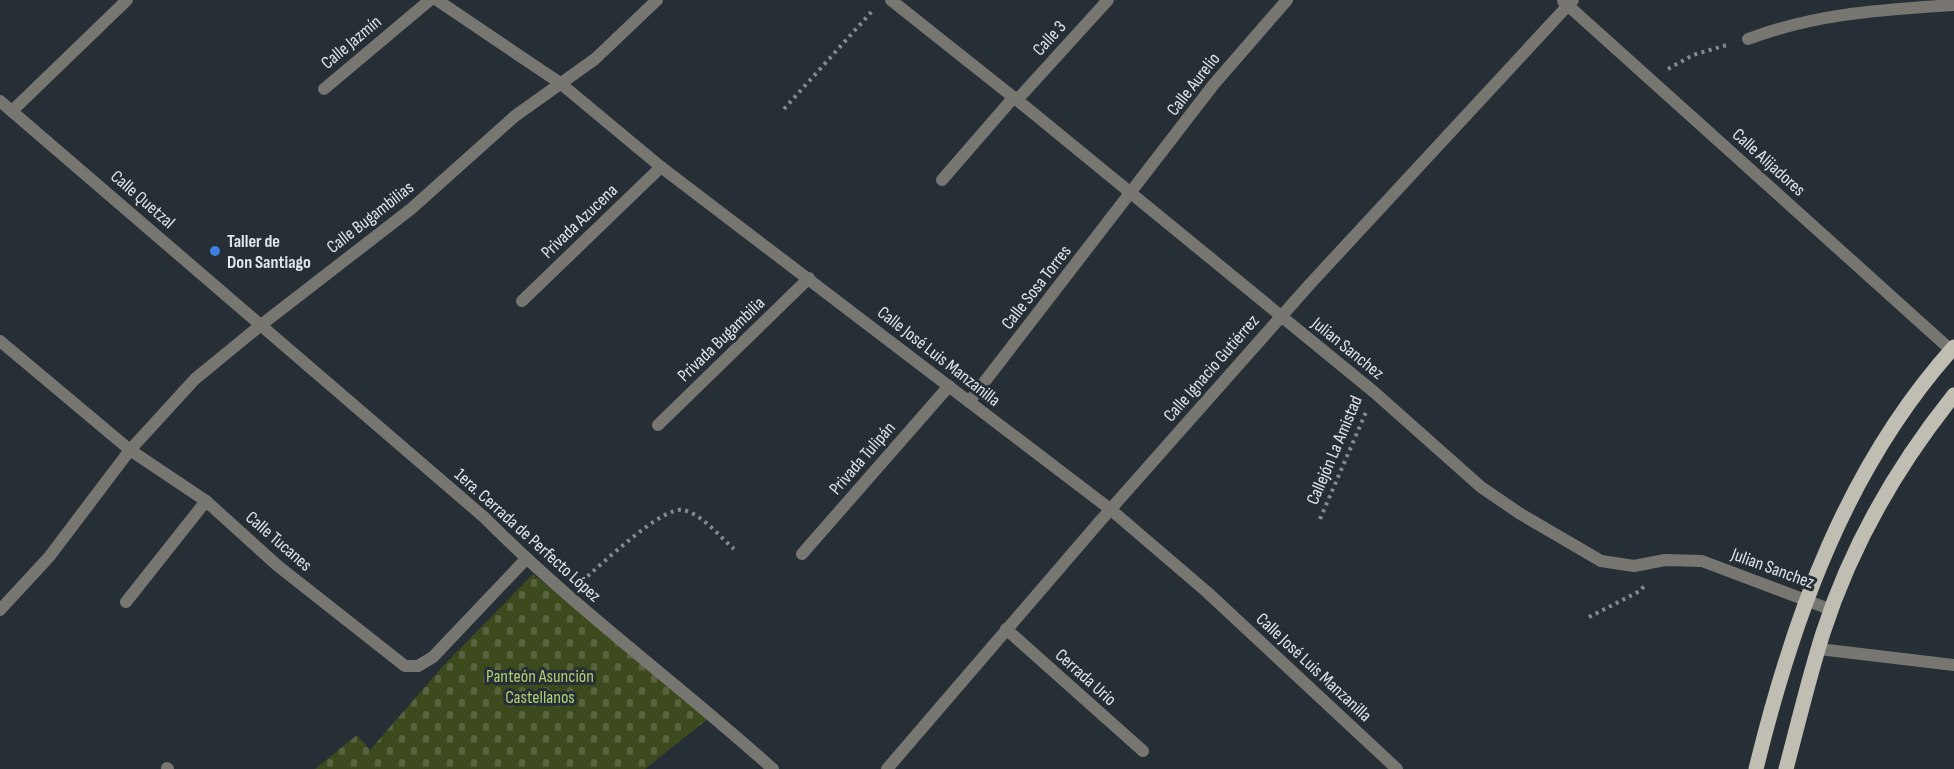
<svg xmlns="http://www.w3.org/2000/svg" width="1954" height="769" font-family="'Sofia Sans Condensed',sans-serif">
<defs>
<pattern id="cemetery-stones" width="16" height="16" patternUnits="userSpaceOnUse" patternTransform="scale(1.5)"><rect width="16" height="16" fill="#3d4a1e"/><path d="M2 7V4a2 2 0 0 1 4 0v3zM10 15v-3a2 2 0 0 1 4 0v3z" fill="#59643f"/></pattern>
</defs>
<rect width="100%" height="100%" fill="#262f36"/>
<!-- cemetery -->
<path fill="url(#cemetery-stones)" d="M533 574 709 718 645 769H315L357 735 370 750 444 665Z"/>
<g fill="none" stroke-linecap="round" stroke-linejoin="round">
<!-- path -->
<g stroke="#848b90" stroke-width="4" stroke-dasharray="3 4.5" stroke-linecap="butt">
<path d="M1668 69 1693 55 1730 44"/>
<path d="M784 109 874 9"/>
<path d="M1320 519 1366 412"/>
<path d="M582 581C601 565 662 506 683 510 702 514 720 537 734 549"/>
<path d="M1589 617 1640 591 1645 585"/>
</g>
<!-- minor -->
<g stroke="#777671" stroke-width="12">
<path d="M437 0 560 83 661 167 1110 509 1207 592 1397 769"/>
<path d="M891 0 1027 108 1374 392 1481 487 1519 513 1601 561 1634 566 1665 560 1702 561 1832 610"/>
<path d="M1563 1 1951 350"/>
<path d="M1748 39C1818 13 1881 10 1954 5"/>
<path d="M324 89 430 0"/>
<path d="M1017 100 1108 0"/>
<path d="M12 111 127 0"/>
<path d="M942 180 1014 97"/>
<path d="M522 301 661 167"/>
<path d="M0 341 130 450 206 501 278 566 405 666H418L433 657 526 559"/>
<path d="M969 402 1214 84 1287 0"/>
<path d="M658 425 809 278"/>
<path d="M802 554 949 386"/>
<path d="M126 602 206 501"/>
<path d="M0 610 49 557 130 450 195 379 261 325"/>
<path d="M1006 629 1143 751"/>
<path d="M1819 649 1954 665"/>
<path d="M167 768 168 769"/>
<path d="M887 769 1101 520 1310 284 1573 0"/>
</g>
<!-- tertiary -->
<g stroke="#777671" stroke-width="12">
<path d="M0 101 485 518C575 609 679 684 773 769"/>
<path d="M261 325 411 209 515 116 595 59 657 0"/>
</g>
<!-- primary -->
<g stroke="#c0bdb3" stroke-width="15">
<path d="M1756 769C1793 617 1847 466 1954 347"/>
<path d="M1786 769C1798 724 1809 677 1823 633 1851 546 1898 465 1954 395"/>
</g>
</g>
<!-- markers -->
<circle fill="#3f7fe0" stroke="#262f36" stroke-width="2" cx="215" cy="251" r="6"/>
<g text-anchor="middle" stroke-width="6" stroke-linejoin="round" paint-order="stroke">
<!-- street labels -->
<g font-size="18" fill="#dfe5e9" stroke="#262f36">
<text transform="translate(1049 38) rotate(-48)" y="6">Calle 3</text>
<text transform="translate(351 42) rotate(-40)" y="6">Calle Jazmín</text>
<text transform="translate(1193 84) rotate(-52)" y="6">Calle Aurelio</text>
<text transform="translate(1769 162) rotate(42)" y="6">Calle Alijadores</text>
<text transform="translate(143 199) rotate(41)" y="6">Calle Quetzal</text>
<text transform="translate(370 217) rotate(-38)" y="6">Calle Bugambilias</text>
<text transform="translate(579 221) rotate(-44)" y="6">Privada Azucena</text>
<text transform="translate(1036 287) rotate(-52)" y="6">Calle Sosa Torres</text>
<text transform="translate(721 339) rotate(-44)" y="6">Privada Bugambilia</text>
<text transform="translate(1348 348) rotate(39)" y="6">Julian Sanchez</text>
<text transform="translate(939 356) rotate(38)" y="6">Calle José Luis Manzanilla</text>
<text transform="translate(1211 368) rotate(-49)" y="6">Calle Ignacio Gutiérrez</text>
<text transform="translate(1334 450) rotate(-67)" y="6">Callejón La Amistad</text>
<text transform="translate(862 458) rotate(-49)" y="6">Privada Tulipán</text>
<text transform="translate(528 535) rotate(42)" y="6">1era. Cerrada de Perfecto López</text>
<text transform="translate(279 541) rotate(41)" y="6">Calle Tucanes</text>
<text transform="translate(1773 568) rotate(20)" y="6">Julian Sanchez</text>
<text transform="translate(1314 667) rotate(43)" y="6">Calle José Luis Manzanilla</text>
<text transform="translate(1086 677) rotate(42)" y="6">Cerrada Urio</text>
</g>
<!-- poi labels -->
<g font-size="18" font-weight="bold" fill="#dfe5e9" stroke="#262f36" text-anchor="start">
<text x="227" y="247">Taller de<tspan x="227" dy="21">Don Santiago</tspan></text>
</g>
<!-- park labels -->
<g font-size="18" fill="#b1cf72" stroke="#262f36">
<text x="540" y="682">Panteón Asunción<tspan x="540" dy="21">Castellanos</tspan></text>
</g>
</g>
</svg>
